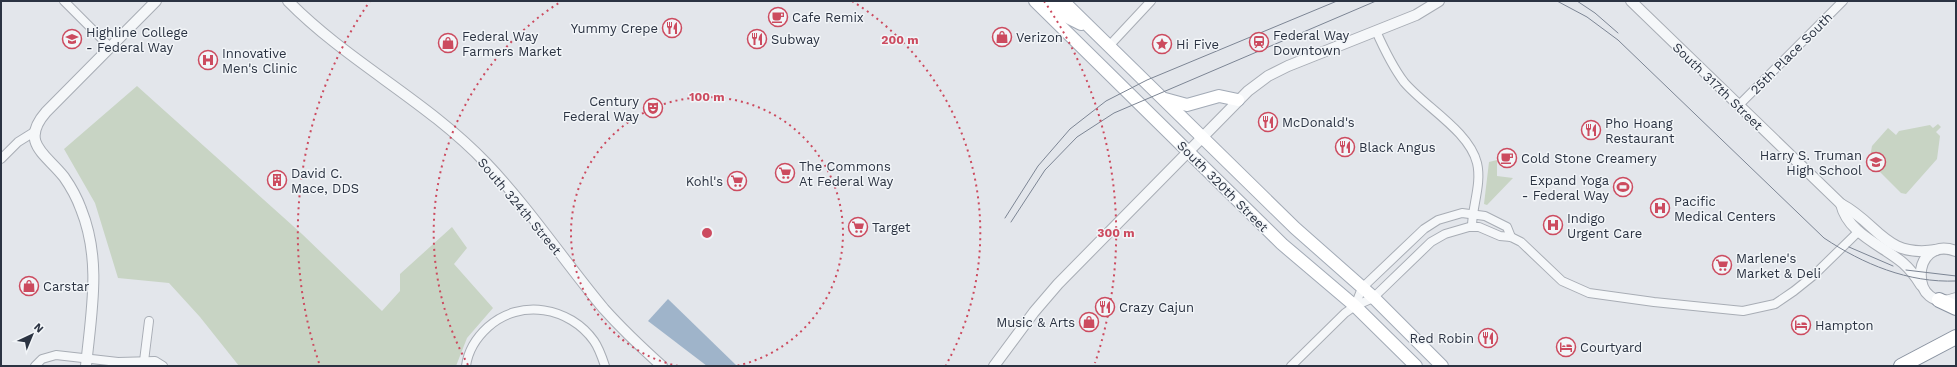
<svg xmlns="http://www.w3.org/2000/svg" width="1957" height="367" font-family="'Work Sans',sans-serif">
<rect width="100%" height="100%" fill="#e3e6eb"/>
<!-- green -->
<g fill="#c8d4c4">
<path d="M137 86 302 234 382 311 400 291V274L452 227 467 248 454 264 493 308 467 338 456 366H239L200 317 169 283 118 278 95 203 64 149Z"/>
<path d="M1938 124 1941 127 1936 132 1940 136 1937 159 1906 194 1901 193 1880 172 1868 168 1872 146 1888 128 1896 135 1899 131 1930 125 1933 128Z"/>
<path d="M1497 160V176L1513 178 1487 205 1484 204 1489 162Z"/>
</g>
<!-- water -->
<path fill="#9fb4ca" d="M668 299 737 366H707L648 321Z"/>
<g fill="none" stroke-linecap="round" stroke-linejoin="round">
<!-- minor casing -->
<g stroke="#a8adb5" stroke-width="10">
<g id="minor">
<path d="M64 1 110 47"/>
<path d="M1376 31C1384 49 1392 66 1404 82 1425 107 1469 131 1477 163 1482 184 1472 206 1472 227"/>
<path d="M1109 46 1151 1"/>
<path d="M1739 105 1843 1"/>
<path d="M1 159 18 142 34 132"/>
<path d="M1355 306 1362 288 1424 229 1438 220 1462 213 1485 216 1507 227 1511 237"/>
<path d="M144 361 149 321"/>
<path d="M35 366 42 359 56 355 118 362 155 361 163 366"/>
<path d="M466 366C468 351 477 337 488 327 520 298 570 307 594 341 599 348 602 357 605 366"/>
<path d="M1291 366 1345 313 1355 306 1373 298 1431 242 1445 234 1469 227H1479L1500 236 1511 237 1521 242 1562 281 1589 293 1654 302 1743 311 1775 304 1794 291 1814 275 1859 231"/>
</g>
</g>
<!-- tertiary casing -->
<g stroke="#a8adb5" stroke-width="12">
<g id="tertiary">
<path d="M288 1C348 62 427 101 486 163 529 208 564 261 604 309 622 329 642 348 662 366"/>
<path d="M1631 1 1841 204C1879 224 1884 258 1936 250"/>
<path d="M1841 204C1848 234 1882 245 1903 263 1911 270 1916 277 1921 285"/>
<path d="M1956 251C1909 234 1909 316 1956 298"/>
<path d="M86 366C91 313 102 261 81 209 77 198 71 187 64 177 46 154 19 143 46 112L156 1"/>
<path d="M994 366 1034 312 1058 284 1248 91 1268 76 1288 66 1416 15 1439 1"/>
</g>
</g>
<!-- primary casing -->
<g stroke="#a2aab6" stroke-width="14">
<g id="primary">
<path d="M1035 1 1282 244 1355 306 1416 366"/>
<path d="M1050 1 1067 17 1081 24"/>
<path d="M1063 1 1295 228 1372 296 1442 366"/>
<path d="M1165 99 1187 105 1219 96 1238 100"/>
</g>
</g>
<!-- motorway casing -->
<g stroke="#8a93a1" stroke-width="16">
<g id="motorway">
<path d="M1939 300 1956 308"/>
<path d="M1901 366 1956 337"/>
</g>
</g>
<!-- minor -->
<use href="#minor" stroke="#f5f7f9" stroke-width="8"/>
<!-- tertiary -->
<use href="#tertiary" stroke="#f5f7f9" stroke-width="10"/>
<!-- primary -->
<use href="#primary" stroke="#fff" stroke-width="12"/>
<!-- motorway -->
<use href="#motorway" stroke="#fff" stroke-width="14"/>
<!-- tram -->
<g stroke="#7c8594" stroke-width="1">
<path d="M1557 1 1587 17 1618 40 1824 238C1863 264 1908 283 1956 281"/>
<path d="M1577 1 1595 13 1618 33"/>
<path d="M1005 218 1038 166 1070 129 1106 101 1147 80 1337 1"/>
<path d="M1011 222 1045 170 1077 137 1114 113 1376 1"/>
<path d="M1849 247 1893 266"/>
<path d="M1906 270 1956 276"/>
</g>
</g>
<!-- distance rings -->
<g fill="none" stroke="#cc4b5f" stroke-width="2" stroke-dasharray="2 4">
<path d="M678 366A136 136 0 1 1 736 366"/>
<path d="M468 365A273 273 0 0 1 562 1M852 1A273 273 0 0 1 946 365"/>
<path d="M319 363A409 409 0 0 1 370 1M1044 1A409 409 0 0 1 1095 363"/>
</g>
<!-- icons -->
<defs>
<g id="cafe-ring" transform="scale(1)"><circle r="9.5" fill="#f2f5f8" stroke="#cc4b5f" stroke-width="1.5"/><path d="M-5.5-4.5H6V0H3Q3 3.5 0 3.5H-2.5Q-5.5 3.5-5.5 0ZM3-3.2v2h1.7v-2ZM-6 4.5H4V6H-6Z" fill="#cc4b5f"/></g>
<g id="restaurant-ring" transform="scale(1)"><circle r="9.5" fill="#f2f5f8" stroke="#cc4b5f" stroke-width="1.5"/><path d="M-5-6h1v4h1v-4h1v4h1v-4h1v5L-1.5 .5V6h-2V.5L-5-1ZM5-6V6H3V1.5H1.5Q1.5-4 5-6Z" fill="#cc4b5f"/></g>
<g id="shop-ring" transform="scale(1)"><circle r="9.5" fill="#f2f5f8" stroke="#cc4b5f" stroke-width="1.5"/><path d="M-5-2.5h2.3a2.7 3.5 0 0 1 5.4 0H5L5.5 6h-11ZM-1.5-2.5h3a1.5 2.3 0 0 0-3 0Z" fill="#cc4b5f"/></g>
<g id="university-ring" transform="scale(1)"><circle r="9.5" fill="#f2f5f8" stroke="#cc4b5f" stroke-width="1.5"/><path d="M0-5L7-2L0 1L-7-2ZM-4 1L0 2.5L4 1V4Q0 6-4 4Z" fill="#cc4b5f"/></g>
<g id="station-ring" transform="scale(1)"><circle r="9.5" fill="#f2f5f8" stroke="#cc4b5f" stroke-width="1.5"/><path d="M-3-6H3Q5-6 5-4V2Q5 4 3 4L4.5 6H3L1.5 4h-3L-3 6H-4.5L-3 4Q-5 4-5 2V-4Q-5-6-3-6ZM-3.5-4v3h7v-3ZM-3.5 1v1.5H-2V1ZM2 1v1.5H3.5V1Z" fill="#cc4b5f"/></g>
<g id="sight-ring" transform="scale(1)"><circle r="9.5" fill="#f2f5f8" stroke="#cc4b5f" stroke-width="1.5"/><path d="M0-6L1.8-2.2L6-1.7L2.9 1.2L3.7 5.4L0 3.3L-3.7 5.4L-2.9 1.2L-6-1.7L-1.8-2.2Z" fill="#cc4b5f"/></g>
<g id="hospital-ring" transform="scale(1)"><circle r="9.5" fill="#f2f5f8" stroke="#cc4b5f" stroke-width="1.5"/><path d="M-5-5h3v3.5h4V-5h3V5h-3V1.5h-4V5h-3Z" fill="#cc4b5f"/></g>
<g id="theatre-ring" transform="scale(1)"><circle r="9.5" fill="#f2f5f8" stroke="#cc4b5f" stroke-width="1.5"/><path d="M-5-5.5Q0-4 5-5.5V0Q5 5 0 6Q-5 5-5 0ZM-3.3-2.5H-1v1.5H-3.3ZM1-2.5H3.3v1.5H1ZM-2.8 1Q0 5.5 2.8 1Z" fill="#cc4b5f"/></g>
<g id="school-ring" transform="scale(1)"><circle r="9.5" fill="#f2f5f8" stroke="#cc4b5f" stroke-width="1.5"/><path d="M0-5L7-2L0 1L-7-2ZM-4 1L0 2.5L4 1V4Q0 6-4 4Z" fill="#cc4b5f"/></g>
<g id="supermarket-ring" transform="scale(1)"><circle r="9.5" fill="#f2f5f8" stroke="#cc4b5f" stroke-width="1.5"/><path d="M-6-5.5h2.5l.6 2H6L4.5 2H-2.5L-4.4-4H-6ZM-1.5 3.2a1.3 1.3 0 1 0 .1 0ZM3 3.2a1.3 1.3 0 1 0 .1 0Z" fill="#cc4b5f"/></g>
<g id="building-ring" transform="scale(1)"><circle r="9.5" fill="#f2f5f8" stroke="#cc4b5f" stroke-width="1.5"/><path d="M-4-6H4V6H1V3H-1V6H-4ZM-2.5-4.3h1.7v1.8h-1.7ZM.8-4.3h1.7v1.8H.8ZM-2.5-1h1.7V.8h-1.7ZM.8-1h1.7V.8H.8Z" fill="#cc4b5f"/></g>
<g id="stadium-ring" transform="scale(1)"><circle r="9.5" fill="#f2f5f8" stroke="#cc4b5f" stroke-width="1.5"/><path d="M0-5a6.5 5 0 1 0 0 10a6.5 5 0 1 0 0-10ZM-3.5-1.8h7v3.6h-7Z" fill="#cc4b5f"/></g>
<g id="hotel-ring" transform="scale(1)"><circle r="9.5" fill="#f2f5f8" stroke="#cc4b5f" stroke-width="1.5"/><path d="M-6-4.5h1.5V1H6V5H4.5V3h-9V5H-6ZM-4 0a1.8 1.8 0 1 1 3.6 0ZM.5 0V-2.5h3Q6-2.5 6 0Z" fill="#cc4b5f"/></g>
</defs>
<g fill-rule="evenodd">
<use href="#cafe-ring" x="778" y="17"/>
<use href="#restaurant-ring" x="672" y="28"/>
<use href="#shop-ring" x="1002" y="37"/>
<use href="#university-ring" x="72" y="39"/>
<use href="#restaurant-ring" x="757" y="39"/>
<use href="#station-ring" x="1259" y="42"/>
<use href="#shop-ring" x="448" y="43"/>
<use href="#sight-ring" x="1162" y="44"/>
<use href="#hospital-ring" x="208" y="60"/>
<use href="#theatre-ring" x="653" y="108"/>
<use href="#restaurant-ring" x="1268" y="122"/>
<use href="#restaurant-ring" x="1591" y="130"/>
<use href="#restaurant-ring" x="1345" y="147"/>
<use href="#cafe-ring" x="1507" y="158"/>
<use href="#school-ring" x="1876" y="162"/>
<use href="#supermarket-ring" x="785" y="173"/>
<use href="#building-ring" x="277" y="180"/>
<use href="#supermarket-ring" x="737" y="181"/>
<use href="#stadium-ring" x="1623" y="187"/>
<use href="#hospital-ring" x="1660" y="208"/>
<use href="#hospital-ring" x="1553" y="225"/>
<use href="#supermarket-ring" x="858" y="227"/>
<use href="#supermarket-ring" x="1722" y="265"/>
<use href="#shop-ring" x="29" y="286"/>
<use href="#restaurant-ring" x="1105" y="307"/>
<use href="#shop-ring" x="1089" y="322"/>
<use href="#hotel-ring" x="1801" y="325"/>
<use href="#restaurant-ring" x="1488" y="338"/>
<use href="#hotel-ring" x="1566" y="347"/>
</g>
<g text-anchor="middle" stroke-width="3" stroke-linejoin="round" paint-order="stroke">
<!-- poi labels -->
<g font-size="13" fill="#2b3342" stroke="#f2f5f8" text-anchor="start">
<text x="792" y="22">Cafe Remix</text>
<text x="658" y="33" text-anchor="end">Yummy Crepe</text>
<text x="86" y="37">Highline College<tspan x="86" dy="15">- Federal Way</tspan></text>
<text x="1273" y="40">Federal Way<tspan x="1273" dy="15">Downtown</tspan></text>
<text x="462" y="41">Federal Way<tspan x="462" dy="15">Farmers Market</tspan></text>
<text x="1016" y="42">Verizon</text>
<text x="771" y="44">Subway</text>
<text x="1176" y="49">Hi Five</text>
<text x="222" y="58">Innovative<tspan x="222" dy="15">Men's Clinic</tspan></text>
<text x="639" y="106" text-anchor="end">Century<tspan x="639" dy="15">Federal Way</tspan></text>
<text x="1282" y="127">McDonald's</text>
<text x="1605" y="128">Pho Hoang<tspan x="1605" dy="15">Restaurant</tspan></text>
<text x="1359" y="152">Black Angus</text>
<text x="1862" y="160" text-anchor="end">Harry S. Truman<tspan x="1862" dy="15">High School</tspan></text>
<text x="1521" y="163">Cold Stone Creamery</text>
<text x="799" y="171">The Commons<tspan x="799" dy="15">At Federal Way</tspan></text>
<text x="291" y="178">David C.<tspan x="291" dy="15">Mace, DDS</tspan></text>
<text x="1609" y="185" text-anchor="end">Expand Yoga<tspan x="1609" dy="15">- Federal Way</tspan></text>
<text x="723" y="186" text-anchor="end">Kohl's</text>
<text x="1674" y="206">Pacific<tspan x="1674" dy="15">Medical Centers</tspan></text>
<text x="1567" y="223">Indigo<tspan x="1567" dy="15">Urgent Care</tspan></text>
<text x="872" y="232">Target</text>
<text x="1736" y="263">Marlene's<tspan x="1736" dy="15">Market &amp; Deli</tspan></text>
<text x="43" y="291">Carstar</text>
<text x="1119" y="312">Crazy Cajun</text>
<text x="1075" y="327" text-anchor="end">Music &amp; Arts</text>
<text x="1815" y="330">Hampton</text>
<text x="1474" y="343" text-anchor="end">Red Robin</text>
<text x="1580" y="352">Courtyard</text>
</g>
<!-- street labels -->
<g font-size="13" fill="#2b3342" stroke="#f2f5f8">
<text transform="translate(1791 53) rotate(-45)" y="5">25th Place South</text>
<text transform="translate(1718 86) rotate(44)" y="5">South 317th Street</text>
<text transform="translate(1223 186) rotate(45)" y="5">South 320th Street</text>
<text transform="translate(520 206) rotate(50)" y="5">South 324th Street</text>
</g>
</g>
<circle cx="707" cy="233" r="6" fill="#cc4b5f" stroke="#f2f5f8" stroke-width="2"/>
<g font-size="12" text-anchor="middle" font-weight="bold" fill="#cc4b5f" stroke="#f2f5f8" stroke-width="3" stroke-linejoin="round" paint-order="stroke">
<text x="900" y="44">200 m</text>
<text x="707" y="101">100 m</text>
<text x="1116" y="237">300 m</text>
</g>
<!-- border -->
<rect width="1957" height="367" fill="none" stroke="#2b3342" stroke-width="4"/>
<!-- north arrow -->
<g transform="translate(32 335) rotate(44)" stroke="#f2f5f8" stroke-width="3" paint-order="stroke">
<path d="M0-3L7 15L0 10L-7 15Z" fill="#2b3342"/>
<text y="-6" font-size="11" font-weight="bold" text-anchor="middle" fill="#2b3342">N</text>
</g>
</svg>
